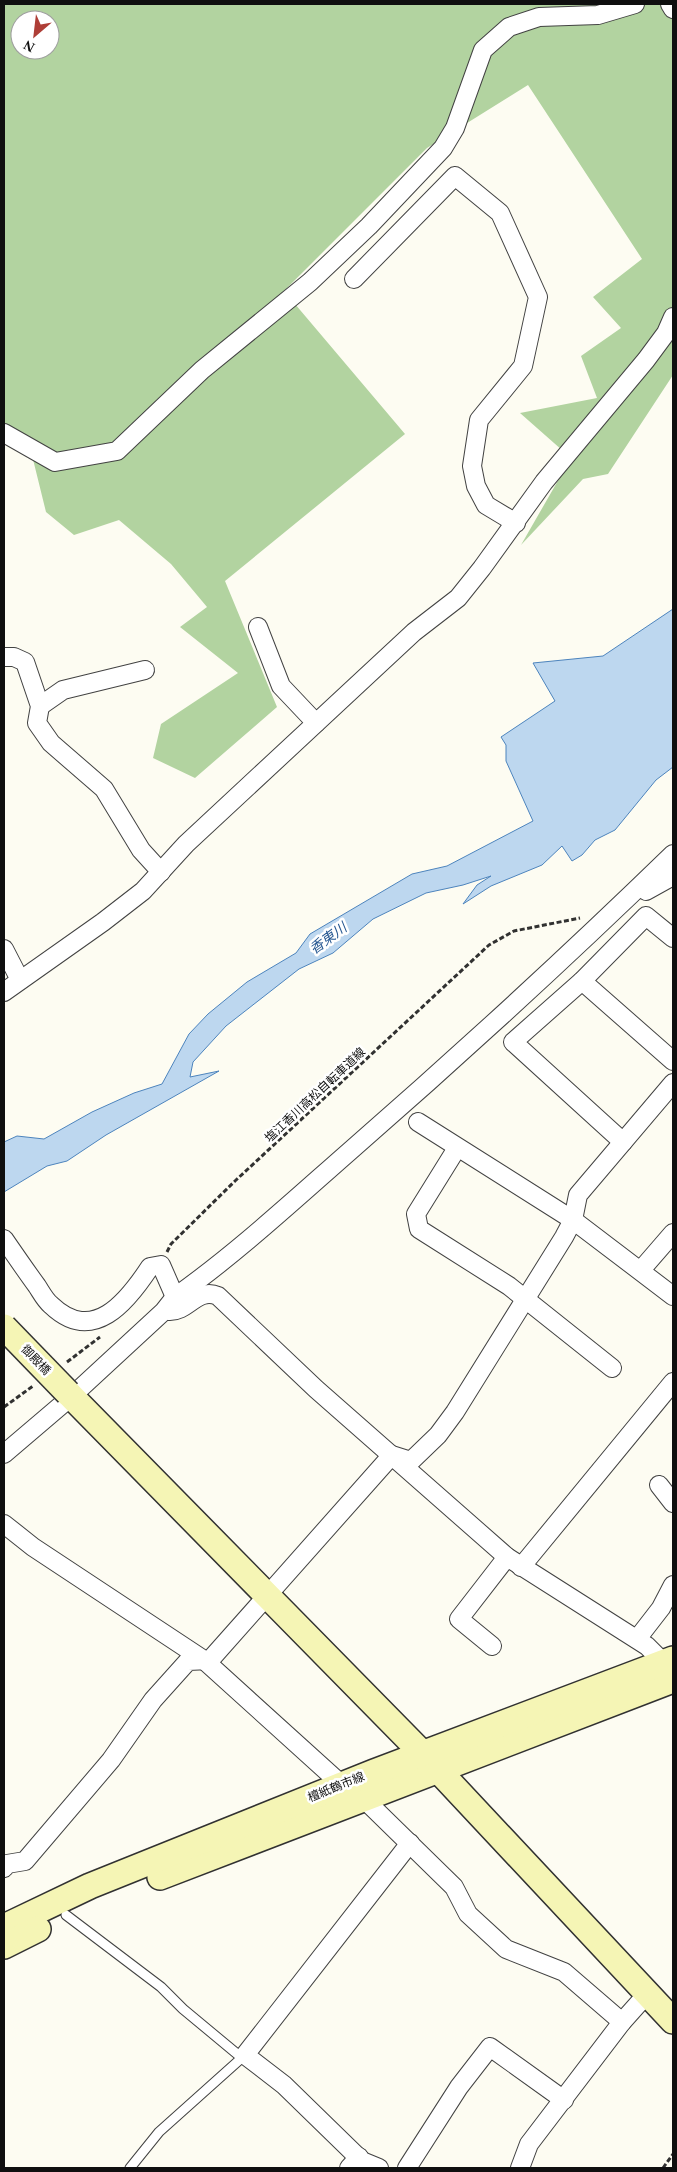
<svg xmlns="http://www.w3.org/2000/svg" width="677" height="2172" font-family="'Times New Roman','Noto Sans JP',serif">
<rect width="100%" height="100%" fill="#fdfcf2"/>
<!-- forest -->
<path fill="#b2d3a0" fill-rule="evenodd" d="M4 4H673V375L608 474 583 479 521 545 571 458 520 413 597 398 581 356 621 328 593 297 642 259 528 85 427 148 284 291 405 434 225 581 277 707 195 778 153 758 161 724 238 673 180 627 207 607 171 564 119 520 74 535 46 512 28 439 4 440ZM20 20H50V50H20Z"/>
<!-- water -->
<path fill="#bdd7ef" stroke="#4d84bd" d="M673 609V767L656 780 615 830 595 840 582 855 572 861 562 846 542 865 491 886 463 904 477 885 491 876 463 885 426 893 373 919 333 953 299 969 226 1026 193 1062 190 1077 219 1071 106 1135 67 1161 47 1166 4 1192V1142L17 1136 44 1139 92 1112 134 1093 162 1084 189 1034 208 1014 247 982 296 953 310 934 412 874 447 866 533 821 506 761V745L501 737 555 701 533 663 603 656Z"/>
<g fill="none" stroke-linecap="round" stroke-linejoin="round">
<!-- lane casing -->
<g stroke="#424242" stroke-width="11">
<g id="lane">
<path d="M66 1915 161 1987 183 2009 242 2058"/>
<path d="M130 2168 159 2132 245 2055"/>
</g>
</g>
<!-- street casing -->
<g stroke="#424242" stroke-width="20">
<g id="street">
<path d="M670 4 673 9"/>
<path d="M354 279 455 176 500 213 538 297 523 366 479 420 472 466 476 486 486 505 516 523"/>
<path d="M4 433 55 462 117 451 202 370 310 282 369 226 443 148 455 128 483 50 509 27 539 17 598 15 635 4"/>
<path d="M258 627 281 686 316 723"/>
<path d="M4 657H14L25 662 40 706 37 723 51 743 104 789 141 850 161 872"/>
<path d="M40 706 63 690 145 670"/>
<path d="M646 891 673 876"/>
<path d="M4 949 20 980"/>
<path d="M582 981 673 1061"/>
<path d="M4 992 103 922 143 891 186 844 414 632 458 598 482 568 544 482 646 360 666 333 673 317"/>
<path d="M418 1122 573 1220 673 1296"/>
<path d="M623 1142 513 1042 582 981 646 916 673 938"/>
<path d="M457 1148 416 1214 419 1229 509 1286 612 1368"/>
<path d="M4 1239C15 1255 26 1271 37 1286 41 1292 45 1300 51 1305 93 1345 127 1302 150 1267L161 1265 175 1297"/>
<path d="M641 1270 673 1233"/>
<path d="M169 1311C188 1312 197 1287 218 1296L316 1389 507 1557 647 1646 664 1663"/>
<path d="M4 1454 72 1396 164 1311 175 1297C237 1253 293 1201 350 1151 460 1055 568 956 673 854"/>
<path d="M659 1485 673 1503"/>
<path d="M4 1524 33 1547 204 1660 342 1785"/>
<path d="M521 1567 673 1382"/>
<path d="M637 1639 661 1608 673 1585"/>
<path d="M492 1646 459 1619 507 1557"/>
<path d="M363 1798 454 1887 468 1914 506 1949 564 1972 622 2022"/>
<path d="M4 1868 7 1864 25 1861 111 1760 153 1700 188 1661 210 1660 392 1455 411 1461 438 1435 455 1412 564 1237 573 1220 578 1195 673 1083"/>
<path d="M349 2168 359 2157"/>
<path d="M379 2168 362 2161 284 2085 245 2055 410 1843"/>
<path d="M407 2168 459 2087 490 2047 564 2100"/>
<path d="M520 2168 529 2144 622 2022 647 1994"/>
</g>
</g>
<!-- secondary casing -->
<g stroke="#313131" stroke-width="28">
<g id="secondary">
<path d="M68 1393 423 1754 673 2021"/>
<path d="M160 1877 673 1680"/>
<path d="M4 1927 90 1886 374 1772 673 1659"/>
<path d="M4 1946 38 1929"/>
</g>
</g>
<!-- path -->
<g stroke="#313131" stroke-width="3" stroke-dasharray="5 2.5" stroke-linecap="butt">
<path d="M167 1252 171 1244 235 1181 489 945 514 931 580 918"/>
<path d="M67 1362 100 1337"/>
<path d="M4 1407 33 1386"/>
<path d="M663 2168 673 2154"/>
</g>
<!-- lane -->
<use href="#lane" stroke="#fff" stroke-width="9"/>
<!-- street -->
<use href="#street" stroke="#fff" stroke-width="18"/>
<!-- secondary -->
<use href="#secondary" stroke="#f5f5b5" stroke-width="25"/>
<!-- secondary-bridge casing -->
<g stroke="#313131" stroke-width="28" stroke-linecap="butt">
<path id="secondary-bridge" d="M4 1327 68 1393"/>
</g>
<!-- secondary-bridge -->
<use href="#secondary-bridge" stroke="#f5f5b5" stroke-width="25"/>
</g>
<g text-anchor="middle" stroke-width="5" stroke-linejoin="round" paint-order="stroke">
<!-- street labels -->
<g font-size="12" fill="#0f0f0f" stroke="#fff">
<text transform="translate(315 1095) rotate(-43)" y="4">塩江香川高松自転車道線</text>
<text transform="translate(36 1360) rotate(46)" y="4">御殿橋</text>
<text transform="translate(336 1787) rotate(-22)" y="4">檀紙鶴市線</text>
</g>
<!-- water labels -->
<g font-size="14" font-style="italic" fill="#275892" stroke="#fff">
<text transform="translate(328 938) rotate(-36)" y="5">香東川</text>
</g>
</g>
<!-- border -->
<rect width="677" height="2172" fill="none" stroke="#0f0f0f" stroke-width="10"/>
<!-- north arrow -->
<g transform="translate(35 35) rotate(208)"><circle r="24" fill="#ffffff" stroke="#9f9f9f"/>
<path d="M0-4L9 19L0 12L-9 19Z" fill="#ae3e37"/>
<text y="-8" font-size="14" font-weight="bold" text-anchor="middle" fill="#0f0f0f">N</text>
</g>
</svg>
